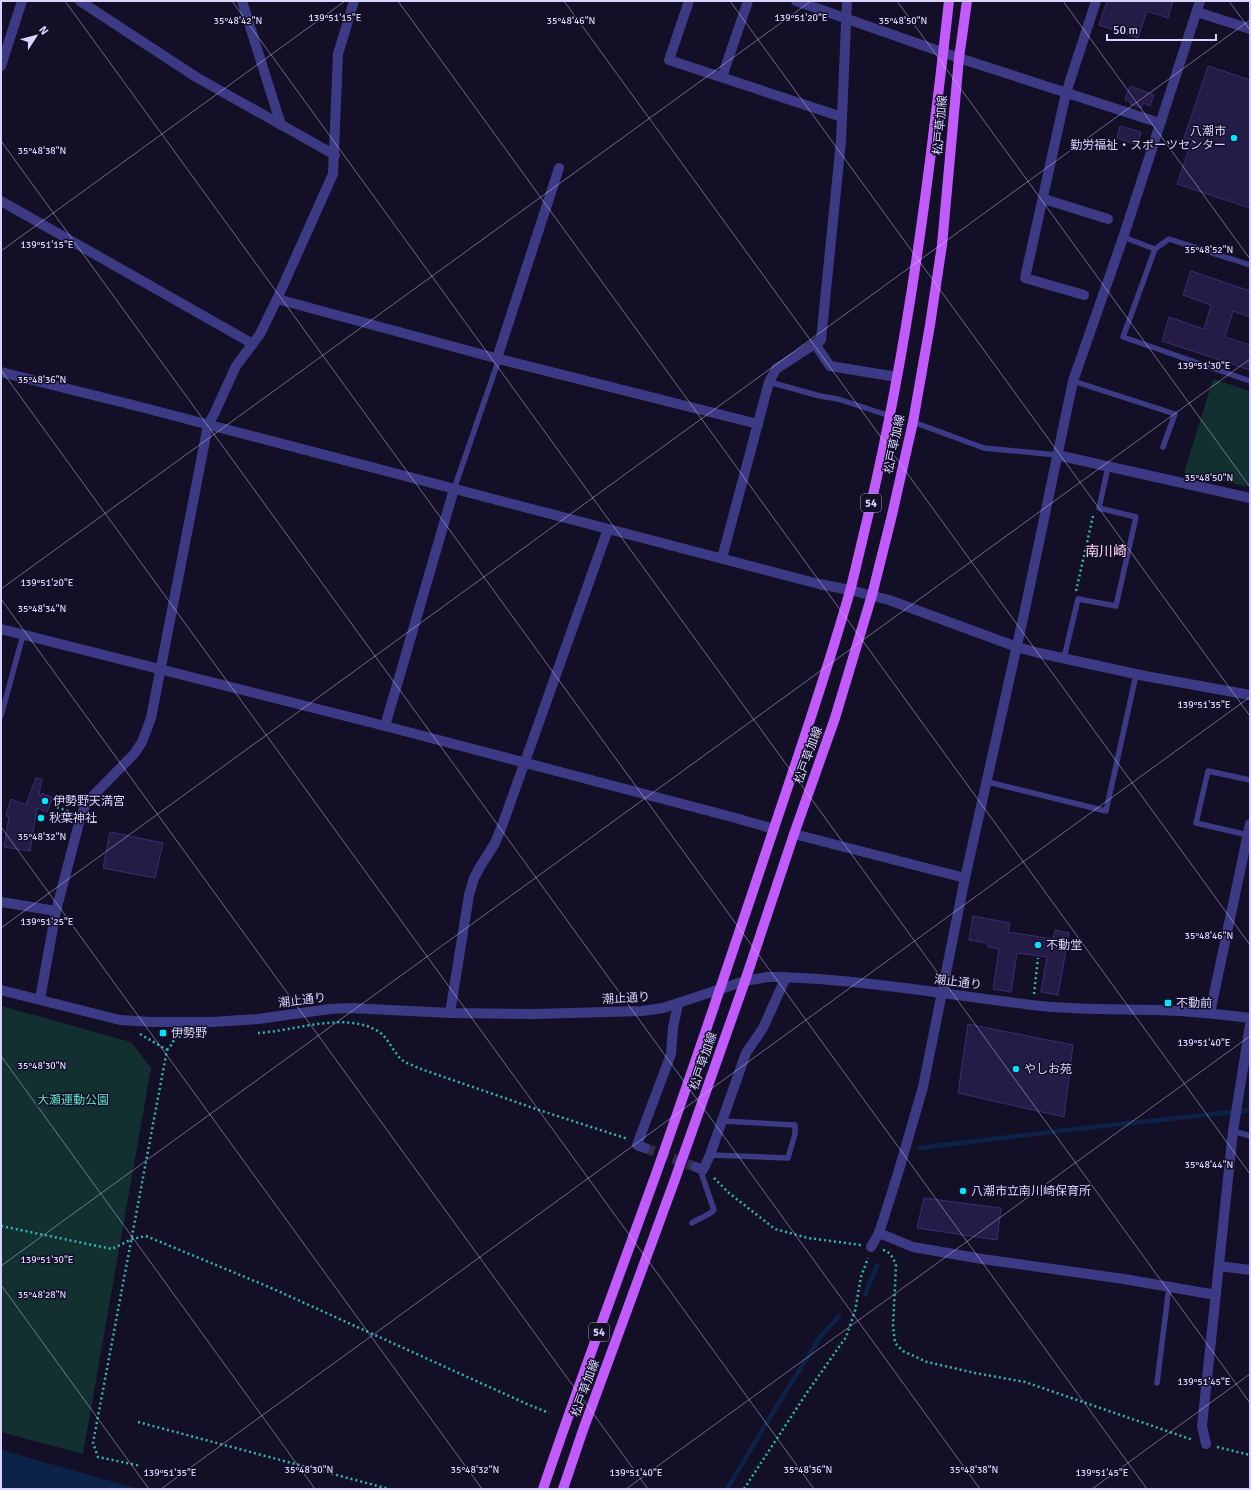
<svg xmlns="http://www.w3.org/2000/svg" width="1251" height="1490" font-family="Signika,'Noto Sans JP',sans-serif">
<rect width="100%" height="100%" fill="#130f26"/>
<!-- green -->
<g fill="#12302f">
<path d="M1213 379 1250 391V487L1184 473Z"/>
<path d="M1 1006 131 1042 151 1068 83 1454 1 1432Z"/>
</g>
<!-- water -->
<path fill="#0c2248" d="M1 1449 12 1453 139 1489H1Z"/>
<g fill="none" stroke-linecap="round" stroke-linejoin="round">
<!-- stream -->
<g stroke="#0c2248" stroke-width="4.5">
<path d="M920 1148 1084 1128 1243 1111 1250 1109"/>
<path d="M865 1295 877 1265"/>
<path d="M727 1489 772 1414 821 1336 839 1316"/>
</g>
</g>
<!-- building -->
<g fill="#241b47" stroke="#3b2d73">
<path d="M1107 1H1173L1168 18 1147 11 1138 38 1099 25Z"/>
<path d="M1208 66 1250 80V208L1177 184 1192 140 1184 138Z"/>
<path d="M1130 86 1154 95 1150 106 1143 103 1141 108 1130 104 1131 102 1125 100Z"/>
<path d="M1120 126 1141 132 1137 145 1117 138Z"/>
<path d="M1191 271 1250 291V317L1233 311 1225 337 1250 345V370L1162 341 1169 317 1204 329 1211 305 1183 295Z"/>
<path d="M36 778 42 779 39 795 41 796 42 793 53 798 47 812 37 808 30 851 4 847 9 817 6 816 11 799 26 805Z"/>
<path d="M110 832 163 843 155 878 103 868Z"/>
<path d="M973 916 1010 923 1008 932 1053 939 1055 930 1069 933 1058 995 1041 992 1047 957 1017 953 1011 992 993 989 999 949 988 947V943L969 940Z"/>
<path d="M968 1024 1073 1045 1064 1117 958 1093Z"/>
<path d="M924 1198 1001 1208 997 1240 917 1228Z"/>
</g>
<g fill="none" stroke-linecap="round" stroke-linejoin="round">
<!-- minor-tunnel -->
<path stroke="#312d47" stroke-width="10" stroke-dasharray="10 5" stroke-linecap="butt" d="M645 1148 696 1167"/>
<!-- path -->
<g stroke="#2fb8b0" stroke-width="2.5" stroke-dasharray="2 3" stroke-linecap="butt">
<path d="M1076 591 1093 516"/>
<path d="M57 807 72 813"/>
<path d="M1034 994 1038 958"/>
<path d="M258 1033C294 1031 343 1012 376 1030 388 1036 392 1051 402 1060 406 1063 413 1065 418 1068L539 1110 628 1139"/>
<path d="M140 1034 167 1050 93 1443 98 1457 141 1466"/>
<path d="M167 1050 173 1043 174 1037 201 1036"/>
<path d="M714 1178 729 1193 775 1229 808 1238 861 1245"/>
<path d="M1 1226 112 1249 132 1239 146 1236 269 1287 527 1404 549 1413"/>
<path d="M883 1250C891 1252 894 1259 896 1266L893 1326 895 1343 903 1351 927 1362 975 1373 1025 1382 1193 1440"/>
<path d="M138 1422 389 1489"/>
<path d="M1217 1447 1250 1455"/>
<path d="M744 1489 806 1394 846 1337 855 1311 861 1277 868 1258"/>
</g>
<!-- service -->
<g stroke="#3d3a85" stroke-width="5.5">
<path d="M1123 237 1155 249 1123 337 1250 381"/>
<path d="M1155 249 1169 239 1250 265"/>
<path d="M1073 381 1175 414 1163 447"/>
<path d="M769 382 820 396 838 399 890 416"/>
<path d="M913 422 984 448 1057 455"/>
<path d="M454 489 499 359"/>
<path d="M1064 658 1078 599 1116 606 1136 517 1099 508 1108 467"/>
<path d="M1 716 23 635"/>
<path d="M988 782 1106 811 1136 675"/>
<path d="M1248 835 1196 823 1208 771 1250 780"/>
<path d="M1233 1131 1250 1136"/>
<path d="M710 1155 788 1158 795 1134V1125L723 1121"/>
<path d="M692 1223C699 1218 708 1216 714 1210L702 1175 703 1170"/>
<path d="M1157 1383 1169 1287"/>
</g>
<!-- minor -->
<g stroke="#3d3a85" stroke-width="10">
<path d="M80 1 196 77 335 155"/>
<path d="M242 1 281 125"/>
<path d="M689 1 669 60 842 117"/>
<path d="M796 1 959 58 1160 123"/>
<path d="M1197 12 1250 29"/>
<path d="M1 66 22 1"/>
<path d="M722 77 748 1"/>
<path d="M1044 199 1108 219"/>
<path d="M1 201 253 344"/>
<path d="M1084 295 1025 278 1066 93 1096 1"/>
<path d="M277 299 499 359 758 424"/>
<path d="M815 344 830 366 897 377"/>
<path d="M497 358 559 168"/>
<path d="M1 372 137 406 819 584 850 590 889 600 1017 647 1039 653 1145 676 1250 695"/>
<path d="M1057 455 1250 498"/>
<path d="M722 558 769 382 776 369 821 340 841 141 847 1"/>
<path d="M1 629 385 726 732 817 774 829"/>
<path d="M385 726 454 489"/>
<path d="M794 834 965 878"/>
<path d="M1 902 56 911"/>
<path d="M40 999 56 911 79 823 86 803 134 754 142 742 151 718 208 425 215 412 236 366 260 334 277 299 333 174 338 54 354 1"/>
<path d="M450 1013 469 895 474 878 480 867 495 843 502 826 608 529"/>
<path d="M1210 1013 1250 824"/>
<path d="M645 1148 637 1145 671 1054 673 1028 678 1004"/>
<path d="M696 1167 703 1170 710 1155 746 1053 763 1028 786 977"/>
<path d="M879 1233 913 1247 982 1259 1124 1279 1216 1295"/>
<path d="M871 1247 879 1233 899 1170 923 1087 965 878 1024 614 1073 381 1124 235 1200 1"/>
<path d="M1219 1266 1250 1270"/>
<path d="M1206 1444 1202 1426 1233 1131 1250 1025"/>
</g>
<!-- tertiary -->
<path stroke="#3d3a85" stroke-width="10" d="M1 990 120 1020 152 1022H212L258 1019 330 1009 349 1008 450 1013 535 1014 642 1011 663 1008 745 981 768 977H776C865 979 953 996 1041 1006 1080 1010 1118 1009 1156 1010 1188 1011 1219 1014 1250 1018"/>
<!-- primary -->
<g stroke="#c25bff" stroke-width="10">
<path d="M543 1489C579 1383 618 1279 656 1174 695 1064 732 954 769 843 797 759 826 676 850 591 857 564 863 536 870 508 909 341 930 171 949 1"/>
<path d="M563 1489 583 1430 674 1182 745 981 794 834 835 718 872 595 892 515 913 422 930 325 942 245 959 58 967 1"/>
</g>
</g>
<!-- ticks -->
<path fill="none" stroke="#d9d4ff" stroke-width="1" stroke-opacity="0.45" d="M65 1 1147 1489M232 1 1250 1403M398 1 1250 1174M564 1 1250 945M730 1 1250 716M897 1 1250 487M1063 1 1250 259M1229 1 1250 30M1 141 980 1489M1 251 345 1M1 370 814 1489M1 589 811 1M1 599 648 1489M1 827 482 1489M1 928 1250 20M1 1056 315 1489M1 1266 1250 359M1 1285 149 1489M161 1489 1250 697M626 1489 1250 1036M1092 1489 1250 1374"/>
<!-- markers -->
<g fill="#00e5ff" stroke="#130f26" stroke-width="1.5">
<circle cx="1234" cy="138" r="4"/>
<circle cx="45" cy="801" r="4"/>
<circle cx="41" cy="818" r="4"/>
<circle cx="1038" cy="945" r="4"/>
<rect x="1164" y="999" width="8" height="8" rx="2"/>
<rect x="159" y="1029" width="8" height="8" rx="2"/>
<circle cx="1016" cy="1069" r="4"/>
<circle cx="963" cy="1191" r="4"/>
</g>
<g text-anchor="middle" stroke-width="3" stroke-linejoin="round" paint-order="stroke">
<!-- shield labels -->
<g fill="#130f26" stroke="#9e99be" stroke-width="1">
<rect x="861" y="494" width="20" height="18" rx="3"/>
<rect x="589" y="1323" width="20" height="18" rx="3"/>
</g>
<g font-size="11" font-weight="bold" fill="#d9d4ff">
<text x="871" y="507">54</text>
<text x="599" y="1336">54</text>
</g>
<!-- street labels -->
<g font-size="12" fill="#d9d4ff" stroke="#130f26">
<text transform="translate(940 125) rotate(-85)" y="4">松戸草加線</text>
<text transform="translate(894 444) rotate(-78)" y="4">松戸草加線</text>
<text transform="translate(808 755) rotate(-70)" y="4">松戸草加線</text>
<text transform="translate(958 982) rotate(7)" y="4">潮止通り</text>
<text transform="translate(626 998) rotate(-3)" y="4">潮止通り</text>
<text transform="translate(302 1000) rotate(-7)" y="4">潮止通り</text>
<text transform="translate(703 1061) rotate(-71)" y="4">松戸草加線</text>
<text transform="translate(585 1388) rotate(-70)" y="4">松戸草加線</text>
</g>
<!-- poi labels -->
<g font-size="12" fill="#d9d4ff" stroke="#130f26" text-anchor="start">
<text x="1226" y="135" text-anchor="end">八潮市<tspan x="1226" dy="14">勤労福祉・スポーツセンター</tspan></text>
<text x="53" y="805">伊勢野天満宮</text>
<text x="49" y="822">秋葉神社</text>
<text x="1046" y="949">不動堂</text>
<text x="1176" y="1007">不動前</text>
<text x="171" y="1037">伊勢野</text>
<text x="1024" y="1073">やしお苑</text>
<text x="971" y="1195">八潮市立南川崎保育所</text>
</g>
<!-- park labels -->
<g font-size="12" fill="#5fe0c0" stroke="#130f26">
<text x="73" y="1104">大瀬運動公園</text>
</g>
<!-- quarter labels -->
<g font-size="14" fill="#ffd6f0" stroke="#130f26">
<text x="1106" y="556">南川崎</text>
</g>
</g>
<g font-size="10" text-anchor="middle" fill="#d9d4ff" stroke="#130f26" stroke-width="3" stroke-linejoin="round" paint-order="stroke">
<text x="335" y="21">139°51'15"E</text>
<text x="801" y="21">139°51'20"E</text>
<text x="238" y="24">35°48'42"N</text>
<text x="571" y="24">35°48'46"N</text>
<text x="903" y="24">35°48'50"N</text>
<text x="42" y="154">35°48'38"N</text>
<text x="47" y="248">139°51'15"E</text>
<text x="1209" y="253">35°48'52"N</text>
<text x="1204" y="369">139°51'30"E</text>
<text x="42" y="383">35°48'36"N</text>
<text x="1209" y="481">35°48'50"N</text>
<text x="47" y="586">139°51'20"E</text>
<text x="42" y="612">35°48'34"N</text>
<text x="1204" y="708">139°51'35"E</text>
<text x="42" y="840">35°48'32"N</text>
<text x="47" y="925">139°51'25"E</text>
<text x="1209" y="939">35°48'46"N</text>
<text x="1204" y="1046">139°51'40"E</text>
<text x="42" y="1069">35°48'30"N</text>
<text x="1209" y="1168">35°48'44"N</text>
<text x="47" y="1263">139°51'30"E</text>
<text x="42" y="1298">35°48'28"N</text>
<text x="1204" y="1385">139°51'45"E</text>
<text x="309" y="1473">35°48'30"N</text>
<text x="475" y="1473">35°48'32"N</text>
<text x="808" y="1473">35°48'36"N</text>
<text x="974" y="1473">35°48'38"N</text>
<text x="170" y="1476">139°51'35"E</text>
<text x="636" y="1476">139°51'40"E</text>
<text x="1102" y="1476">139°51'45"E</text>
</g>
<!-- border -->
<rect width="1251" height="1490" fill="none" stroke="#d9d4ff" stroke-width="4"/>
<!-- north arrow -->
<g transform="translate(36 36) rotate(54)" stroke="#130f26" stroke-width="3" paint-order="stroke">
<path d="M0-3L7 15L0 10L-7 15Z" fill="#d9d4ff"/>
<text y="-6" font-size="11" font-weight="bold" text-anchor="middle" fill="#d9d4ff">N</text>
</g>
<!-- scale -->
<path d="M1107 34v6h109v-6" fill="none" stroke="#d9d4ff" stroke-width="2"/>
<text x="1113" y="34" font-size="12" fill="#d9d4ff" stroke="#130f26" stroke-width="3" paint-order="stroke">50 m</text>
</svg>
